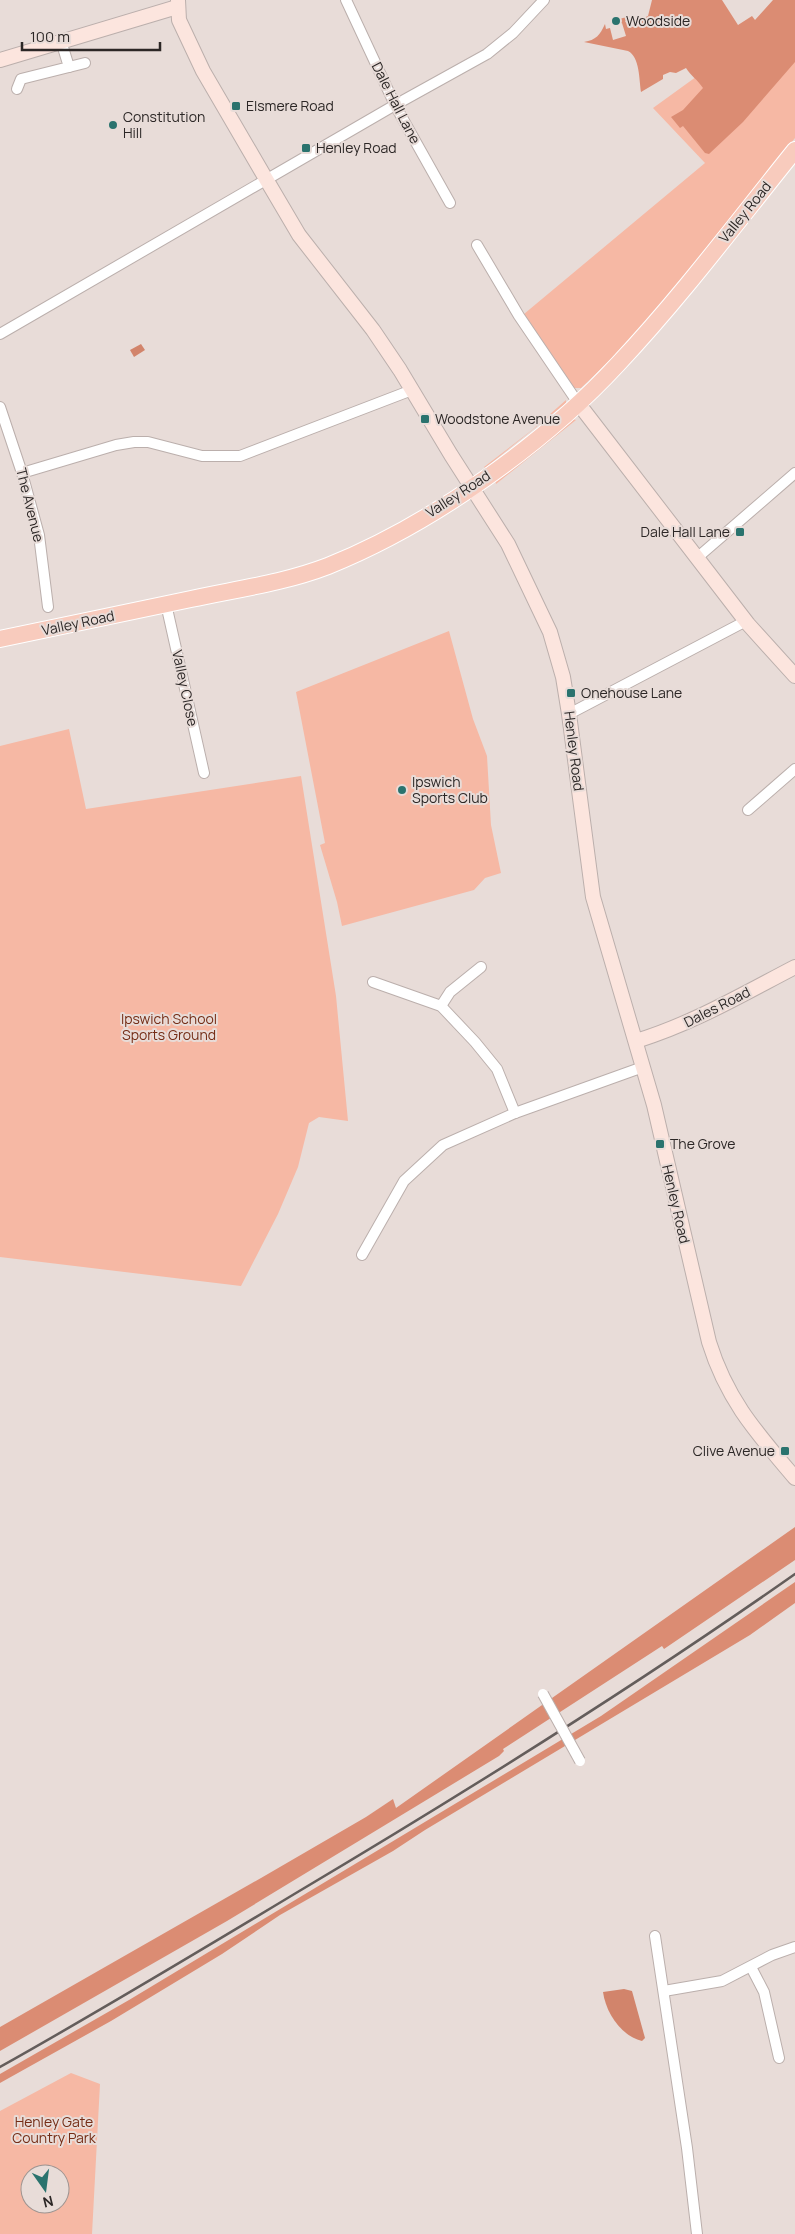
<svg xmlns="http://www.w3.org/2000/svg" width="795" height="2234" font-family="Manrope,sans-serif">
<rect width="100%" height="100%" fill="#e8dcd8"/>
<!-- green -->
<g fill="#f6b8a4" fill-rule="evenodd">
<path d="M795 0V138L664 302 616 355 581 388H573L524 314 705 163 653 108 754 35Z"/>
<path d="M566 400V403L485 468 484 467 532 430Z"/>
<path d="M573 419 576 420 496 484 495 480Z"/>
<path d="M449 631 473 719 487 756 491 825 501 873 485 878 474 890 342 926 337 902 320 845 325 843 296 692Z"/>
<path d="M69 729 86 809 301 776 336 996 348 1121 319 1117 309 1123 298 1167 278 1214 241 1286 0 1257V746Z"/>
<path d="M71 2073 100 2084 92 2234H0V2111ZM30 2174H60V2204H30Z"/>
</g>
<!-- forest -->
<g fill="#db8c73">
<path d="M652 0H722L738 25 752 16 755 20 773 0H795V62L743 122 709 154 705 153 683 126 680 128 671 117 683 110 703 88C697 79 691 76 686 68L676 73 670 72 663 75V79L641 92C639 80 640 57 628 51L584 42C596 40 600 35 605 24L606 29 610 28 613 40 626 36 622 23 618 24 616 20 630 16 625 22 631 24 632 27 635 26 634 22 648 16Z"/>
<path d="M795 1527V1560L664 1649 662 1646 503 1749 504 1751 499 1756 227 1921 0 2051V2027L261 1878 366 1817 393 1799 396 1808Z"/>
<path d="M795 1582V1603L750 1635 425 1830 393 1851 280 1915 222 1954 111 2021 0 2083V2074L129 2000 601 1716Z"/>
</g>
<!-- water -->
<g fill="#d2846b">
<path d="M141 344 145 350 134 357 130 350Z"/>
<path d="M624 1989 632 1991 645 2038 642 2041C621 2036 606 2013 603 1992Z"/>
</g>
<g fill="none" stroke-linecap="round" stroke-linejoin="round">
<!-- street casing -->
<g stroke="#bbafac" stroke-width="12">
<g id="street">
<path d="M346 0 395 105 450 203"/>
<path d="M69 67 85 63"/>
<path d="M17 89 21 79 69 67 61 41"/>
<path d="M477 245 519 316 578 403"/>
<path d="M0 334 395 105 487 54 513 33 544 0"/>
<path d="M0 407 22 473 39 535 48 607"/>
<path d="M22 473 116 445 134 442H148L202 456H240L412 390"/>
<path d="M698 557 795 473"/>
<path d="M166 604 204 773"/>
<path d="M569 714 746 621"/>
<path d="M748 810 795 769"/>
<path d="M373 982 441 1006 475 1042 497 1069 515 1113"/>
<path d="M441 1006 450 992 481 967"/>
<path d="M362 1255 404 1181 443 1145 515 1113 643 1067"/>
<path d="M655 1936 687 2148 697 2234"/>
<path d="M751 1967 764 1992 779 2058"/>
<path d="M664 1991 722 1981 772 1955 795 1947"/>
</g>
</g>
<!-- secondary casing -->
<g stroke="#bbafac" stroke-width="16">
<g id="secondary">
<path d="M178 0 179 20 203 71 266 179 299 235 373 330 400 370 451 455 508 544 550 632 563 677 569 714 593 897 654 1105 709 1342C727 1400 756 1432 795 1478"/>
<path d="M0 60 177 7"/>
<path d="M578 403 748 624 795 676"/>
<path d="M636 1041C692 1024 743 994 795 967"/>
</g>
</g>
<!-- primary casing -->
<g stroke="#fff" stroke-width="18">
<path id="primary" d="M0 639C64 626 127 612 191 599 237 589 284 583 328 566 430 525 543 445 618 364 681 297 737 222 795 150"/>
</g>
<!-- street -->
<use href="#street" stroke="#fff" stroke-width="10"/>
<!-- secondary -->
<use href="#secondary" stroke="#fce5de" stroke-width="14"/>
<!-- primary -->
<use href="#primary" stroke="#f8cbbd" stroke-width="16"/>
<!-- rail -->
<path stroke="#645d5b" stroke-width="2.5" d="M0 2067C100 2011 198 1952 296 1893 466 1792 633 1688 795 1574"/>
<!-- street-bridge casing -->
<g stroke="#bbafac" stroke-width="12" stroke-linecap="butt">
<path id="street-bridge" d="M543 1694 580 1761"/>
</g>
<!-- street-bridge -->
<use href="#street-bridge" stroke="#fff" stroke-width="10"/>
</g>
<!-- markers -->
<g fill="#2a736e" stroke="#e8dcd8" stroke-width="2">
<circle cx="616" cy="21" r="5"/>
<rect x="231" y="101" width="10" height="10" rx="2.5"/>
<circle cx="113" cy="125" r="5"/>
<rect x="301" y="143" width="10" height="10" rx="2.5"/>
<rect x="420" y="414" width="10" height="10" rx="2.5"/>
<rect x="735" y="527" width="10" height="10" rx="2.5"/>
<rect x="566" y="688" width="10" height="10" rx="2.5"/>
<circle cx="402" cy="790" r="5"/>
<rect x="655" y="1139" width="10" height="10" rx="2.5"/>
<rect x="780" y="1446" width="10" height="10" rx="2.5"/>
</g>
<g text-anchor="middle" stroke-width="4" stroke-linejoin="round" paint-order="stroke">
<!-- poi labels -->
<g font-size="14" fill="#2c2726" stroke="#e8dcd8" text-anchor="start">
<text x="626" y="26">Woodside</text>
<text x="246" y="111">Elsmere Road</text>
<text x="123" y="122">Constitution<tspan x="123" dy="16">Hill</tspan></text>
<text x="316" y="153">Henley Road</text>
<text x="435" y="424">Woodstone Avenue</text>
<text x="730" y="537" text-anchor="end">Dale Hall Lane</text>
<text x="581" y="698">Onehouse Lane</text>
<text x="412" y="787">Ipswich<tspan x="412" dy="16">Sports Club</tspan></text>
<text x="670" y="1149">The Grove</text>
<text x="775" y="1456" text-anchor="end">Clive Avenue</text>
</g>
<!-- street labels -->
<g font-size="14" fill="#2c2726" stroke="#e8dcd8">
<text transform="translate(396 103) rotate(63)" y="5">Dale Hall Lane</text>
<text transform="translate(745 212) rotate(-51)" y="5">Valley Road</text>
<text transform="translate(458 494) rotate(-33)" y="5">Valley Road</text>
<text transform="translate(30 505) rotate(76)" y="5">The Avenue</text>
<text transform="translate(78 623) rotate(-12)" y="5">Valley Road</text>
<text transform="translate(185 688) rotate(78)" y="5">Valley Close</text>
<text transform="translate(574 751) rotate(83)" y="5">Henley Road</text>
<text transform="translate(717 1007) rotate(-27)" y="5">Dales Road</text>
<text transform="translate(676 1204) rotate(77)" y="5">Henley Road</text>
</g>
<!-- park labels -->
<g font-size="14" fill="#752d16" stroke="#e8dcd8">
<text x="169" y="1024">Ipswich School<tspan x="169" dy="16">Sports Ground</tspan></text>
<text x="54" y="2127">Henley Gate<tspan x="54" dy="16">Country Park</tspan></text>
</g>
</g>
<!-- north arrow -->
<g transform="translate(45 2189) rotate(166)"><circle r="24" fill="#e8dcd8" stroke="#9d9491"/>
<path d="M0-4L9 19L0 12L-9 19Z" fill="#2a736e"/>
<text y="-8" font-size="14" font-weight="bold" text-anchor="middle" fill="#2c2726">N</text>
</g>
<!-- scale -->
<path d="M22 42v8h138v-8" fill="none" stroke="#2c2726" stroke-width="2.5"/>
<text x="30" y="42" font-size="15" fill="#2c2726" stroke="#e8dcd8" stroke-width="4" paint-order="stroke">100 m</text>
</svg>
